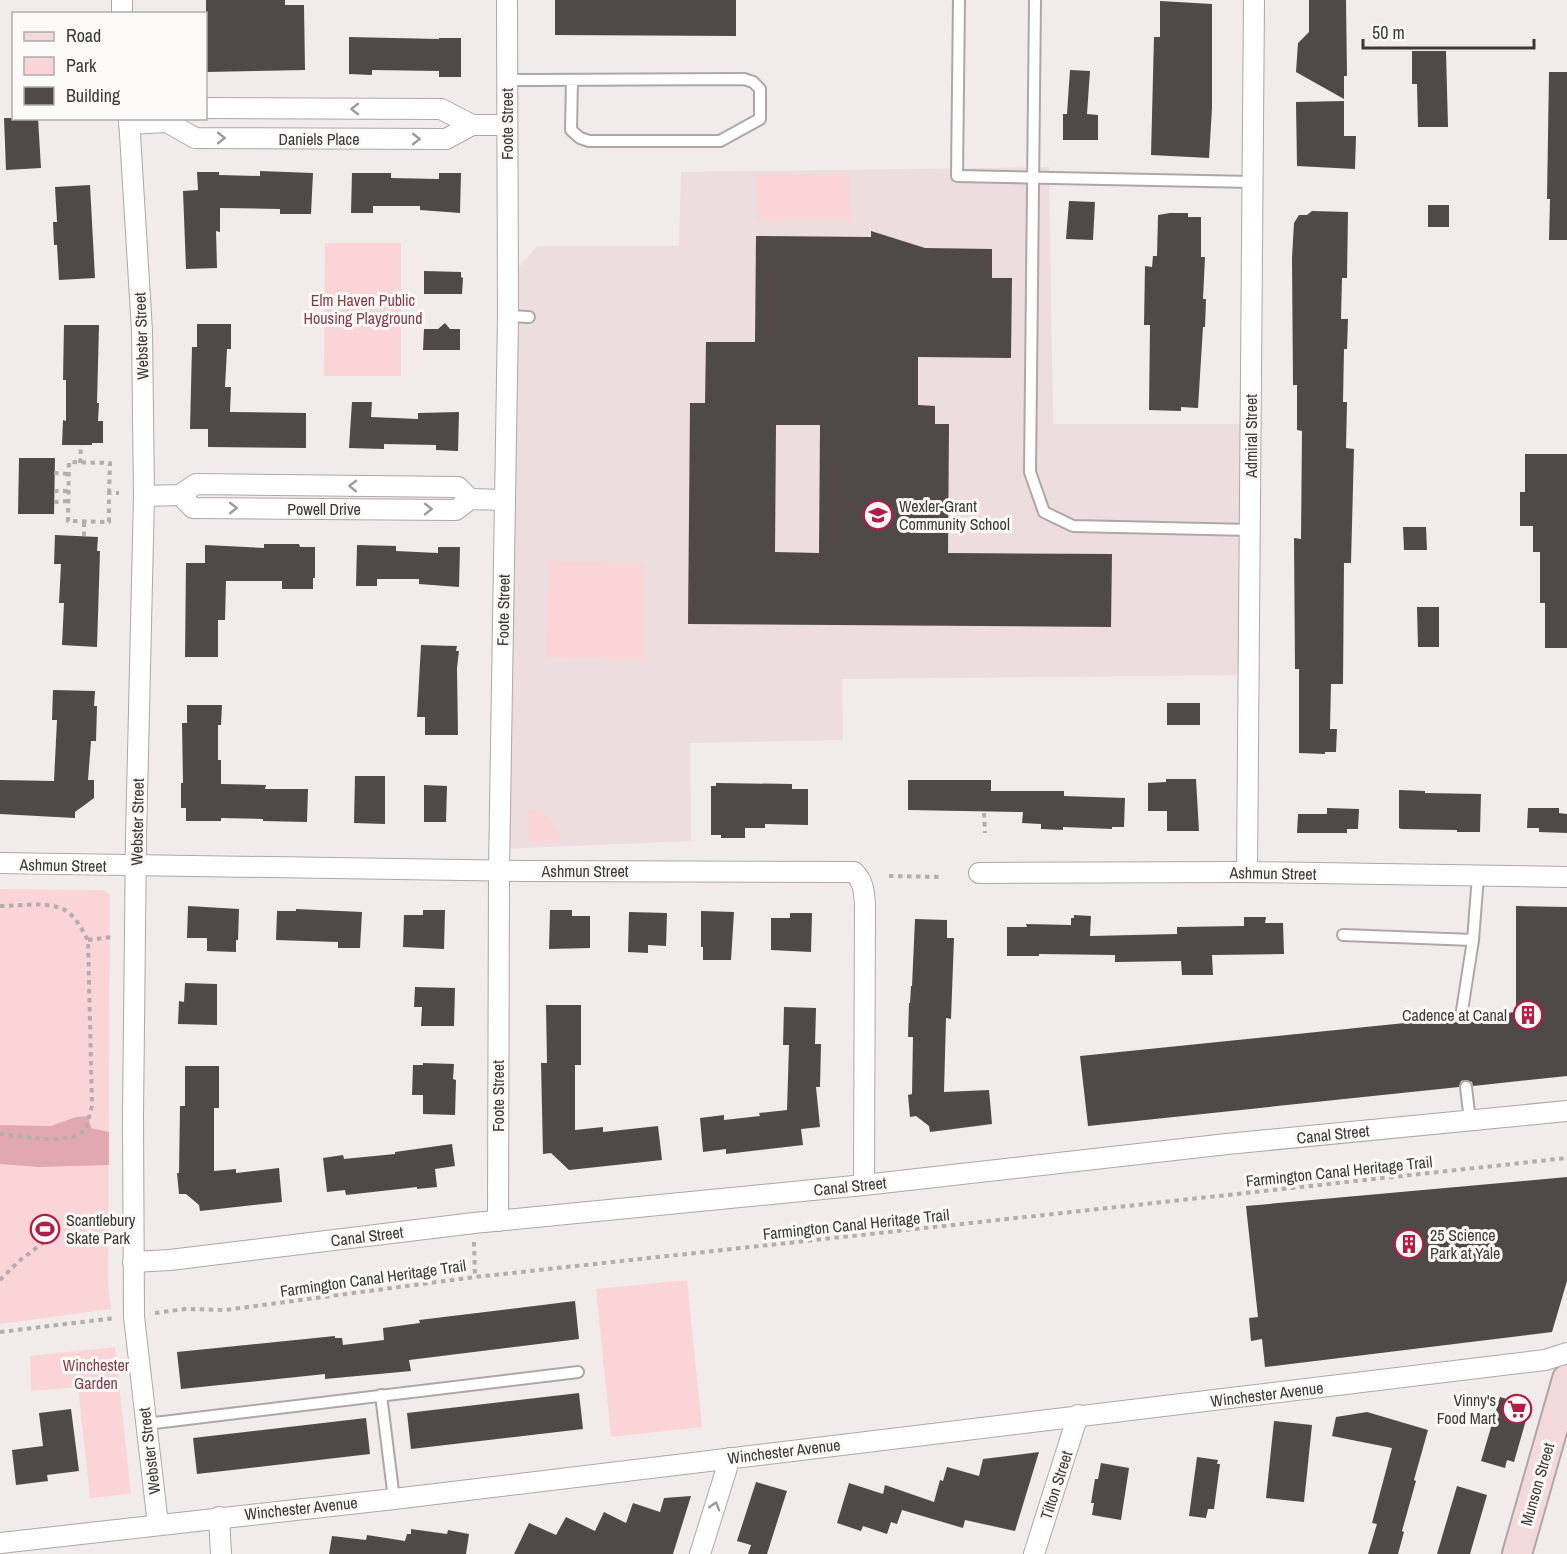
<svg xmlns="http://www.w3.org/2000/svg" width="1567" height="1554" font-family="'Archivo Narrow',sans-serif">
<rect width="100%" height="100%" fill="#f2ebec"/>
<!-- built -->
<path fill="#edddde" d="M1049 167 1053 424H1251L1250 675 842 679 843 740 690 743 691 841 499 849 508 280 537 246H679L681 172Z"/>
<!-- green -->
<g fill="#fbd4d8">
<path d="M849 174 850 220 757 221 756 175Z"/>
<path d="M325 243H401V376H324Z"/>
<path d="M549 561 644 564 642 660 546 657Z"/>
<path d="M527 810C546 808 556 824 561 840L560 843H534L529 840Z"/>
<path d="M0 889 104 890 110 895 108 1283 111 1309 0 1324Z"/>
<path d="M687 1280 702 1427 611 1437 596 1289Z"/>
<path d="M115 1347 131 1494 90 1498 78 1387 31 1391 30 1356Z"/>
</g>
<!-- forest -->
<path fill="#e1a9af" d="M88 1116 91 1128 109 1132V1165L39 1167 0 1164V1125L51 1126 76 1117Z"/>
<!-- building -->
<g fill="#4f494a" fill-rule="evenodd">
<path d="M206 0H285V5H304L305 70 206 72Z"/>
<path d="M555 0H736V36L555 35Z"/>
<path d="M1309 0H1346L1347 76H1344V99L1296 72 1298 43 1309 32Z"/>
<path d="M1160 1 1212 4V108L1209 158 1151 155 1154 37H1160Z"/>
<path d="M349 37 439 39V38H461V77H439V71L372 70V75L349 74Z"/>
<path d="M1412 51H1446L1448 127H1418L1417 84H1412Z"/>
<path d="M1070 70 1090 71 1087 114 1098 115V140H1063V114H1067Z"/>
<path d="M1549 72H1567V240H1549L1550 199H1547Z"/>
<path d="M1344 101V136H1356L1355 169 1297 166 1296 102Z"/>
<path d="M4 118H38L41 168 6 170Z"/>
<path d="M260 171 313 173 311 214H280V209L220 208V232L216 231 217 268 186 269 183 191 198 190 197 172H219V175L260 176Z"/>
<path d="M352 173H391V178L439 179V173H461L460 213 420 210V206H373V213H351Z"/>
<path d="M90 185 95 278 59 280 57 245H54L53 222H57L55 187Z"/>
<path d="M1069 201 1095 202 1093 240 1066 239Z"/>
<rect x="1428" y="205" width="21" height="22"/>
<path d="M1312 211 1348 212 1347 278H1342L1341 319H1348L1347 349H1344L1343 402H1347L1346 448 1354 449 1351 563H1344L1343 684H1331L1330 729H1337L1336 752H1325V754L1299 753V669H1295L1294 538 1301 539 1302 431 1297 430V385H1293L1292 258 1294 223 1299 215H1307Z"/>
<path d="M1170 213H1188V217H1201V257H1205L1203 299H1206L1205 327H1203L1198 408 1181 407V411L1149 410 1150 325H1144L1145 266 1152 267 1153 256H1157L1158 215Z"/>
<path d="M871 231 925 248 992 249V278H1012L1011 358 918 357V405L935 406V424H949L948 553 1112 554 1111 627 688 624 690 403H705L706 342H755L756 236 871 237ZM776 425H820L819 553 775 552Z"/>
<path d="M424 271 461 272V277L463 278 462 294H424Z"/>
<path d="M445 323 450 329H460V350H423L424 329H438Z"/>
<path d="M197 324H231V349H227L225 387H231L230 412 306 413V448L208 447V429H190L192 347H197Z"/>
<path d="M64 325H99L97 403H99L98 421H103V443H92V445H62L63 420 66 421V380H63Z"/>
<path d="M352 402H372L371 417 418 419V413L459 412 458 451 436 450V445L384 444V449L349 448Z"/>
<path d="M1525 454H1567V648H1545V603H1540V552H1533V526H1520V492H1525Z"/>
<path d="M19 458H55L54 514H18Z"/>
<path d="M1403 527H1426L1427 550H1404Z"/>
<path d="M55 535 98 537 97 551H100L97 647 62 645 64 603H59L61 564H54Z"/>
<path d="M264 544H299L300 547H315V578H313V589H282V581H226L225 620H218V657H185L186 563H205V545L264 548Z"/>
<path d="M357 545 396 546V551L438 553V547H460L459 587 419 584V579H377V586H356Z"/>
<path d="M1417 607H1439V647H1418Z"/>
<path d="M421 645 457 646 456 651H459L457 668 458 735H425V717H417Z"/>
<path d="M53 690 95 691 94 706H97L96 741H91L88 780H94V798L75 812V818L0 814V780L54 781 57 720H52Z"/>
<rect x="1167" y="703" width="33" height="22"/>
<path d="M187 705H222L221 725H218V760H221V784L266 785 265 789H308L307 822 263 821V819L221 818V821H186V808H181V783H183L182 723H187Z"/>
<path d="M355 776H385V824L354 823Z"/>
<path d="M1166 779H1196L1199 831H1167V811H1148V783L1166 782Z"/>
<path d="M908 780H991V791H1064V796L1125 798 1124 827H1112V829L1063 827V830L1041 829V824L1022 823 1023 812 908 810Z"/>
<path d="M716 783 792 784V789H808V825L765 824V828H745V838H721V835H711V786H716Z"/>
<path d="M424 785 447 786 446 822H424Z"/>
<path d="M1399 790 1425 791V793L1481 794 1480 832H1457V830L1401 829 1399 828Z"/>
<path d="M1327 808 1359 809 1358 829H1347V833H1297L1298 814H1327Z"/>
<path d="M1528 808H1559V813L1567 814V833L1539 832V828H1527Z"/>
<path d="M188 906 239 909 238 940H236V952L207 951V938H187Z"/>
<path d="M1516 906 1567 907V1076L1473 1086 1472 1082 1466 1080 1461 1081 1459 1087 1088 1126 1080 1056 1454 1018 1456 1022 1460 1024 1466 1022 1469 1017 1516 1012Z"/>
<path d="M296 909 362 912 360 948H338V942L276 940 277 911H296Z"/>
<path d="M423 910H445L444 949 403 947 404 915H423Z"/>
<path d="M550 910H572V916H590V948L549 949Z"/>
<path d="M701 911 734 912 731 960H703V947H701Z"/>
<path d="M629 912 667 913 666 946 648 945V953L628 952Z"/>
<path d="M790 913H812L811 952 771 950V918H790Z"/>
<path d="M1074 915 1091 916 1090 936 1177 934V927L1244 926V917H1266L1265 923H1283L1284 954 1212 955 1213 975H1182L1181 961 1115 962V955L1039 954V956H1007V927H1027L1026 924 1071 925V918H1074Z"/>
<path d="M915 919 947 920V938H954L951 1019 946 1018 944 1092 989 1090 992 1124 930 1132 929 1126 916 1116 910 1117 908 1095 912 1094 913 1037H908L909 1003H910L911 986H912Z"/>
<path d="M185 983 217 984V1025L178 1024 179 1001 184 1002Z"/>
<path d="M415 987 455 988 454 1026H421L422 1007H414Z"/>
<path d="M546 1005H581V1065H575V1130L603 1127V1132L658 1126 662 1160 569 1170 551 1153 543 1154 541 1063H547Z"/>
<path d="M784 1007 816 1008 815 1044H821L820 1087H816L820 1127 801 1129 803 1145 726 1154V1149L703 1152 700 1118 724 1115V1120L760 1116 759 1113 787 1110 789 1045H783Z"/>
<path d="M423 1063 454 1064 453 1079 456 1080 455 1115 423 1114V1095H412L413 1065H423Z"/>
<path d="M185 1066H219V1108H214V1171L236 1169V1173L279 1168 282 1202 200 1211 199 1205 186 1194H179L177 1173H179L180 1106H185Z"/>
<path d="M452 1144 455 1166 435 1169 437 1187 417 1189V1187L346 1195 345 1190 327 1192 323 1158 343 1155 344 1159 395 1154V1152Z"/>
<path d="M1567 1177V1281L1552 1332 1265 1367 1262 1339 1251 1341 1249 1318 1258 1317 1246 1206Z"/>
<path d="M575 1301 579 1339 409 1360 411 1371 325 1379V1374L181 1389 177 1352 335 1336V1338H342L343 1345 384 1340 383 1328 420 1323 419 1320Z"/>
<path d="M579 1393 583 1429 411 1449 407 1413Z"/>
<path d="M1500 1397 1530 1406 1514 1462 1507 1460 1505 1468 1481 1461Z"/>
<path d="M71 1409 79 1471 47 1475 48 1481 16 1485 12 1450 43 1446 39 1413Z"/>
<path d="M1367 1412 1428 1430 1414 1480 1416 1481 1402 1531 1404 1532 1398 1554H1368L1377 1524 1372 1523 1392 1448 1332 1436 1336 1417Z"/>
<path d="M366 1418 370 1454 197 1474 193 1438Z"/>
<path d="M1274 1421 1312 1425 1304 1502 1266 1498Z"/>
<path d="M1039 1452 1015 1531 965 1520 963 1528 902 1510 897 1524 891 1522 887 1534 863 1526 861 1531 837 1523 849 1483 883 1494 885 1485 934 1502 940 1480 943 1481 947 1467 979 1476 983 1459Z"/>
<path d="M1197 1457 1218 1460 1217 1464H1220L1214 1509H1208L1206 1518 1189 1516Z"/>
<path d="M1101 1463 1129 1468 1121 1520 1092 1515 1094 1503H1091L1095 1479H1098Z"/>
<path d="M756 1482 787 1491 767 1554H748L751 1545 737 1541Z"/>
<path d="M1457 1486 1487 1495 1470 1554H1437Z"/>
<path d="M691 1496 673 1554H514L529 1523 556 1535 566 1517 595 1531 604 1512 626 1523 633 1503 660 1512 664 1498Z"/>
<path d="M411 1529 447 1534 448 1530 469 1534 466 1554H329L332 1536 366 1540 367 1535 405 1541 407 1534H411Z"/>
</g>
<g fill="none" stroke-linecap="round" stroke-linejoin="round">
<!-- service casing -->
<g stroke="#aea7a8" stroke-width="14">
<g id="service">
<path d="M959 0 957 176 1253 182"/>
<path d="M1035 0 1030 472 1044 512 1073 526 1251 530"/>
<path d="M507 80H532L744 79 753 82 760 89V119L720 141H589L580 138 571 130 572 80"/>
<path d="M508 316 529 317"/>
<path d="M1343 935 1473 940 1478 876"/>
<path d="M1461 1017 1473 940"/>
<path d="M1466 1087 1470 1121"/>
<path d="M381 1395 394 1499"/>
<path d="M146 1424 578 1372"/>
</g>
</g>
<!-- minor casing -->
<g stroke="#aea7a8" stroke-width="22">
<g id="minor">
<path d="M122 0V14"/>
<path d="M206 108 441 109 472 125"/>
<path d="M129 118 142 331 144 496 136 839 133 1117 134 1317 158 1525"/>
<path d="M167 122 195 138 446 139 472 125H506"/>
<path d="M129 124 167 122 173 118"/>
<path d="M180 495 193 508 456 510 470 499 505 500"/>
<path d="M144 496 180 495 196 484 458 487 470 499"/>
<path d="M0 863 525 871 854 872C864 882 864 892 865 905L864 1185"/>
<path d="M1247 872 1254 0"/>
<path d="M979 873 1247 872 1567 877"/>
<path d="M498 1221 499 870 508 316 507 0"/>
<path d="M133 1262 170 1260 474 1223 864 1185 1227 1144 1567 1111"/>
<path d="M219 1517 221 1554"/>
<path d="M0 1543 394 1499 1545 1360 1567 1353"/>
<path d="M700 1554 730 1458"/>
<path d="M1034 1554 1078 1415"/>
</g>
</g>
<!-- secondary casing -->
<g stroke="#aea7a8" stroke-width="32">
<path id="secondary" d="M1517 1554 1567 1379"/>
</g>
<!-- path -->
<g stroke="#b3adae" stroke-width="4" stroke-dasharray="4.5 4.5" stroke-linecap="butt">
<path d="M80 463 81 445"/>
<path d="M54 473 69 474"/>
<path d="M54 491H68"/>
<path d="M109 493 110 463 69 462 68 521 109 522V493H119"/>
<path d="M54 502 68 501"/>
<path d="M84 536V522"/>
<path d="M984 813 985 833"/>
<path d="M889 876 942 877"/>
<path d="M0 906C20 906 51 900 68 912 77 919 82 930 88 940L92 1106 86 1129C69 1147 23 1136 0 1134"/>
<path d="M88 940 112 937"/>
<path d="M474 1242 475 1276"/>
<path d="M0 1280 19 1261 43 1243"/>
<path d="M155 1313 185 1309 225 1310 475 1277 1567 1158"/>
<path d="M0 1332 115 1318"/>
</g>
<!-- service -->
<use href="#service" stroke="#fff" stroke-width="10"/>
<!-- minor -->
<use href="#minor" stroke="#fff" stroke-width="20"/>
<!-- secondary -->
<use href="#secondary" stroke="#f4d9dc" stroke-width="28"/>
</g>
<!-- one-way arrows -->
<defs><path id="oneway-chevron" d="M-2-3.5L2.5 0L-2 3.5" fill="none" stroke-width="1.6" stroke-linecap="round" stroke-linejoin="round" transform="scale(1.5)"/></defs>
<g stroke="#9d9c9c">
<use href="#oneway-chevron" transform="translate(355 109) rotate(-180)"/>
<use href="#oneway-chevron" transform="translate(221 138)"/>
<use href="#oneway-chevron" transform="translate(416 139)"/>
<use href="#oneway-chevron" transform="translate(353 486) rotate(-179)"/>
<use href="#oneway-chevron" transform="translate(233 508)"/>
<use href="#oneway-chevron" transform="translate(428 509)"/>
<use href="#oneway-chevron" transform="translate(715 1506) rotate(-73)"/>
</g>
<!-- icons -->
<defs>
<g id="school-ring" transform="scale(1.5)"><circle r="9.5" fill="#fef9f9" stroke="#b01d47" stroke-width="1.5"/><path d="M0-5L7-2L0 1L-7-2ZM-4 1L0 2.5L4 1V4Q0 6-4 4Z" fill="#b01d47"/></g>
<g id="building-ring" transform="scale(1.5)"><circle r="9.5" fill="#fef9f9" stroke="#b01d47" stroke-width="1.5"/><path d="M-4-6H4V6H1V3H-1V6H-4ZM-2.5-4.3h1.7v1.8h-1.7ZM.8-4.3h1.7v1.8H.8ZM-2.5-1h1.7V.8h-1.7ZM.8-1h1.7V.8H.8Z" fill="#b01d47"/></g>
<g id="stadium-ring" transform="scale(1.5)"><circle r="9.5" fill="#fef9f9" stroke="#b01d47" stroke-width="1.5"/><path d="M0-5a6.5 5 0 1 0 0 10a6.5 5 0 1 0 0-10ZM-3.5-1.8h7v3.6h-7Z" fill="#b01d47"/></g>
<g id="supermarket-ring" transform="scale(1.5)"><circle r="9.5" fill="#fef9f9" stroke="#b01d47" stroke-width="1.5"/><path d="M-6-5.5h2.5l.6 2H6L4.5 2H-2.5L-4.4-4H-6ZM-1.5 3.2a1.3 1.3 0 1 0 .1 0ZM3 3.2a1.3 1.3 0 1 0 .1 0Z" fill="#b01d47"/></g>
</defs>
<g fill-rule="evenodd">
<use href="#school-ring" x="878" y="515"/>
<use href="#building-ring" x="1528" y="1015"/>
<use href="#stadium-ring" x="45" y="1229"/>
<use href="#building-ring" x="1409" y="1244"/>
<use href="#supermarket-ring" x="1517" y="1409"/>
</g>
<g text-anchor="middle" stroke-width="6" stroke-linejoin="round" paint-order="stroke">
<!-- street labels -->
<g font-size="16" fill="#3b3838" stroke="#fef9f9">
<text transform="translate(507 124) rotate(-90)" y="6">Foote Street</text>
<text x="319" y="145">Daniels Place</text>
<text transform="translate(141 336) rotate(-92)" y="6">Webster Street</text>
<text transform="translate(1251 436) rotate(-90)" y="6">Admiral Street</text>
<text x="324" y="515">Powell Drive</text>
<text transform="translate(503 610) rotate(-89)" y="6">Foote Street</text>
<text transform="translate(137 822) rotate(-89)" y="6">Webster Street</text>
<text transform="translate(63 865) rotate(1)" y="6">Ashmun Street</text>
<text x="585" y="877">Ashmun Street</text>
<text transform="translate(1273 873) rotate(1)" y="6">Ashmun Street</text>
<text transform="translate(498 1096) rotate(-90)" y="6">Foote Street</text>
<text transform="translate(1333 1134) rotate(-6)" y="6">Canal Street</text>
<text transform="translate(1339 1171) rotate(-6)" y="6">Farmington Canal Heritage Trail</text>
<text transform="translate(850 1186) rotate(-6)" y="6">Canal Street</text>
<text transform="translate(856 1224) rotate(-6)" y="6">Farmington Canal Heritage Trail</text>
<text transform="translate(367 1236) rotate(-7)" y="6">Canal Street</text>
<text transform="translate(373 1278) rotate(-8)" y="6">Farmington Canal Heritage Trail</text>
<text transform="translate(1267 1394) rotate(-7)" y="6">Winchester Avenue</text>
<text transform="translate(149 1451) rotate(-97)" y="6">Webster Street</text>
<text transform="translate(784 1451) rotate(-7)" y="6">Winchester Avenue</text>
<text transform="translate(1537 1484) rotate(-74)" y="6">Munson Street</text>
<text transform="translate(1056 1485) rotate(-72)" y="6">Tilton Street</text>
<text transform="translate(301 1508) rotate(-6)" y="6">Winchester Avenue</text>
</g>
<!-- park labels -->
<g font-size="16" fill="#823d48" stroke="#fef9f9">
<text x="363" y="306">Elm Haven Public<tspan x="363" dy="18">Housing Playground</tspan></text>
<text x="96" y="1371">Winchester<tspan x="96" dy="18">Garden</tspan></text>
</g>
<!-- poi labels -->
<g font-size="16" fill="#3b3838" stroke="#fef9f9" text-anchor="start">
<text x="899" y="512">Wexler-Grant<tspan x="899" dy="18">Community School</tspan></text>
<text x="1507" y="1021" text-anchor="end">Cadence at Canal</text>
<text x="66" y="1226">Scantlebury<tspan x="66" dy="18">Skate Park</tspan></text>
<text x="1430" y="1241">25 Science<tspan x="1430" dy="18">Park at Yale</tspan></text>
<text x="1496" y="1406" text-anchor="end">Vinny's<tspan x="1496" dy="18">Food Mart</tspan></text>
</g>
</g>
<!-- legend -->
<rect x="12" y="12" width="195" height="108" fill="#fef9f9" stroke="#b0acac" stroke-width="1.5"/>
<rect x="24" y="32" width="30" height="9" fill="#f4d9dc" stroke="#b0acac" stroke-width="1.5"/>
<text x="66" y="42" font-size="18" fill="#3b3838">Road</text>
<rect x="24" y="57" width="30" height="18" fill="#fbd4d8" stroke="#b0acac" stroke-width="1.5"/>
<text x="66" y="72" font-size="18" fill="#3b3838">Park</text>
<rect x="24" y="87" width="30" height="18" fill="#4f494a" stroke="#b0acac" stroke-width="1.5"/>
<text x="66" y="102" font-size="18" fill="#3b3838">Building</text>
<!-- scale -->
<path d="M1363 39v9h171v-9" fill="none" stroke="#3b3838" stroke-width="3"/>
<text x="1372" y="39" font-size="18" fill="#3b3838" stroke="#fef9f9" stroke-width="4.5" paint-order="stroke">50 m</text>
</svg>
